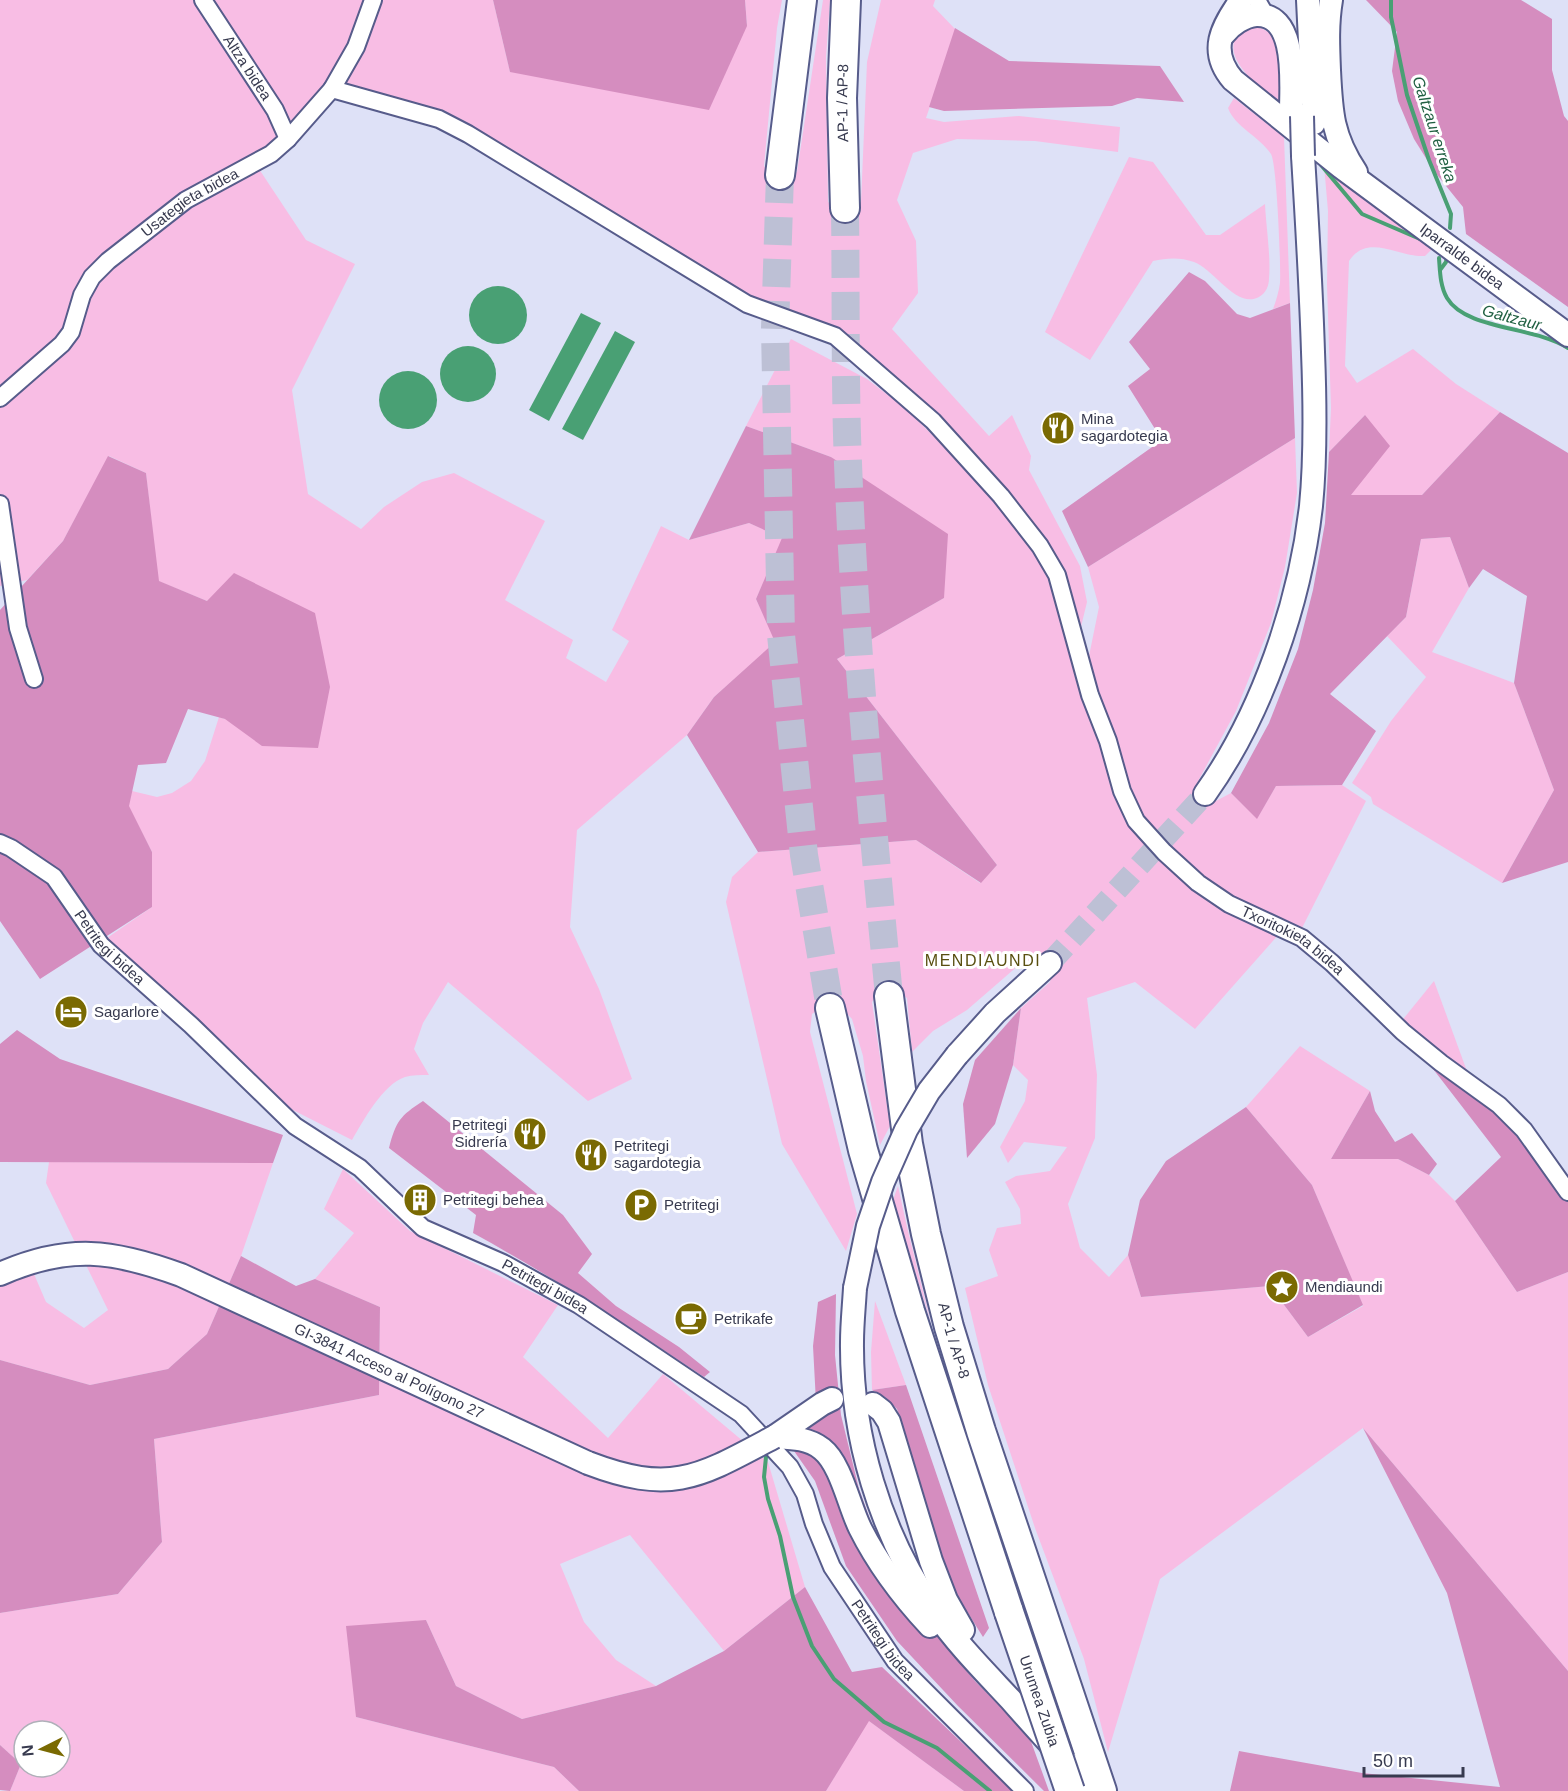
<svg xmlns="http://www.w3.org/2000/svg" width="1568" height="1791" font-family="Helvetica,sans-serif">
<rect width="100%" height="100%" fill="#dee1f7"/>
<!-- green -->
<g fill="#f8bde4" fill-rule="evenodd">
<path d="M0 0H493L510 72 747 26 745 0H782L777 28 764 166 778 181 797 172 823 0H830L826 57 828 202 845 214 861 202 867 62 881 0H935L933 6 956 30 926 118 944 122 1019 116 1120 127 1118 152 1035 141 957 139 913 153 897 200 916 241 918 293 892 329 989 436 1012 415 1031 456 1029 470 1080 566 1087 602 1079 635 1063 575 913 393 835 328 755 299 459 118 330 81 263 153 90 270 63 334 0 389Z"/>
<path d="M1250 26H1257L1278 37 1283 107C1267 93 1218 59 1238 34 1241 31 1246 28 1250 26Z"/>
<path d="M1234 98 1284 137 1290 303 1273 309C1276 301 1279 291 1280 283 1281 266 1277 164 1271 154 1259 136 1235 127 1228 108Z"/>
<path d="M1129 157 1153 162 1206 235H1220L1265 204C1266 226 1271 257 1269 278 1269 286 1266 293 1259 297 1236 309 1215 270 1194 262 1180 257 1167 258 1153 261L1090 360 1045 332Z"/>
<path d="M1324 165 1434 247 1425 256C1399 258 1368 232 1349 261L1345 366 1357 383 1413 349 1456 384 1500 412 1422 495H1350L1365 415 1329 452 1331 408 1327 285 1328 211Z"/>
<path d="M259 169 306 240 355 264 292 390 308 494 361 529 384 507 422 482 454 473 545 521 505 600 573 640 566 658 606 682 629 641 612 630 661 526 689 540 749 523 783 538 756 599 776 642 714 697 687 735 577 830 570 927 599 989 632 1079 588 1101 448 982 423 1023 414 1049 429 1075C421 1075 412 1075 405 1077 383 1084 363 1121 352 1140L285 1106 107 938 152 907V852L128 806 132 791 157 797 172 793 191 781 205 761 219 717 225 719 207 601 158 581 146 473 109 456 63 541 27 580 0 586V403L56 355 97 279 184 206Z"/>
<path d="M791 339 867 379 906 409 983 485 1039 556 1053 585 1150 844 1279 934 1195 1029 1135 982 1087 998 1097 1075 1095 1138 1068 1204 1080 1248 1109 1277 1128 1255 1141 1297 1270 1286 1308 1337 1363 1306 1312 1185 1246 1107 1300 1046 1370 1091 1331 1159H1398L1429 1175 1455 1201 1517 1292 1568 1272V1671L1363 1428 1160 1579 1108 1752 1084 1659 1035 1528 988 1385 965 1288 998 1276 989 1250 997 1228 1021 1224 1020 1209 1005 1182 1016 1176 1050 1171 1067 1147 1024 1142 1008 1163 1000 1147 1025 1101 1028 1080 1013 1065 1021 1008 1050 982 1053 966 1039 958 1020 964 967 1010 933 1031 912 1052 907 998 896 991H880L872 1002 890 1126 880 1145 866 1081 863 1056 852 1019 838 1004 823 1006 812 1014 810 1032 857 1214 846 1251 782 1144 726 902 732 877 758 852 916 840 980 883 997 865 837 659 944 598 831 457 746 426Z"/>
<path d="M1295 438 1297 493 1285 567 1271 623 1236 711 1197 783 1199 800 1216 801 1231 793 1257 818 1276 786 1342 785 1366 801 1300 932 1234 901 1166 848 1132 802 1089 673V656L1099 607 1088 567Z"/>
<path d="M1450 537 1469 588 1432 652 1514 683 1554 790 1502 883 1373 804 1371 797 1352 783 1391 721 1426 677 1387 636 1406 617 1421 539Z"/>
<path d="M1434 981 1468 1074 1400 1023Z"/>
<path d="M49 1162 273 1163 241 1256 207 1334 168 1369 90 1385 0 1360V1263L31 1267 46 1302 84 1328 108 1310 46 1183Z"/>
<path d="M343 1169 410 1231 558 1305 523 1357 608 1438 663 1374 768 1462 805 1587 724 1651 630 1535 560 1564 584 1622 616 1660 656 1686 522 1719 456 1686 426 1620 356 1717 554 1767 579 1791H10L21 1764 0 1745V1613L118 1594 162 1542 154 1439 379 1395 380 1307 315 1279 354 1233 324 1209ZM24 1731H60V1767H24Z"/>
<path d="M898 1186 907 1227 931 1323 893 1200Z"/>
<path d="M875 1301 906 1385 872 1390 871 1352Z"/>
<path d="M868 1720 964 1791H826Z"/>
</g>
<!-- forest -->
<g fill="#d58dbf">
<path d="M493 0H745L747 26 709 110 510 72Z"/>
<path d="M1366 0H1521L1552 19V70L1564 116 1568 121V307L1466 234 1463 207 1434 171 1414 139 1398 101 1392 71 1397 32Z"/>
<path d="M955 28 1009 61 1160 66 1184 102 1137 98 1112 106 944 111 929 107Z"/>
<path d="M1189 272 1205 281 1237 314 1250 318 1290 303 1295 438 1088 567 1062 511 1162 440 1128 386 1150 369 1129 342Z"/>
<path d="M1500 412 1568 453V862L1502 883 1554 790 1514 683 1527 596 1483 569 1469 588 1450 537 1421 539 1406 617 1330 694 1376 731 1342 785 1276 786 1257 819 1231 793 1269 723 1298 649 1313 590 1325 523 1329 452 1365 415 1390 446 1351 495H1422Z"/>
<path d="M746 426 831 457 948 534 944 598 837 659 997 865 981 883 916 840 758 852 687 735 714 697 775 642 756 599 782 538 749 523 689 540Z"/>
<path d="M108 456 146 473 159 581 207 601 234 573 315 613 330 687 318 748 262 746 225 719 188 709 166 763 138 765 129 806 152 852V907L40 979 0 921V610L63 541Z"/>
<path d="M1021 1008 1013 1065 995 1124 967 1158 963 1104 975 1060Z"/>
<path d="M17 1030 60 1059 283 1135 273 1163 0 1162V1044Z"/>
<path d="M1430 1065 1495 1109 1521 1135 1568 1198V1272L1517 1292 1455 1201 1501 1157Z"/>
<path d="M1370 1091 1375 1111 1395 1142 1412 1133 1437 1164 1429 1175 1398 1159H1331Z"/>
<path d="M423 1101 563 1215 592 1254 578 1273 616 1306 679 1347 710 1372 704 1377C628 1326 553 1277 473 1233L476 1215 389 1148C396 1121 400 1116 423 1101Z"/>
<path d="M1246 1107 1312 1185 1363 1305 1308 1337 1270 1286 1141 1297 1128 1255 1140 1200 1166 1161Z"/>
<path d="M241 1256 296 1286 315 1279 380 1307 379 1395 154 1439 162 1542 118 1594 0 1613V1360L90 1385 168 1369 207 1334Z"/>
<path d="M836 1294 835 1355 841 1415 859 1489 878 1541 926 1623 975 1681 1029 1736 1049 1791H1044L958 1706 897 1641 846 1566 815 1481 780 1431 817 1421 813 1346 818 1302Z"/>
<path d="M906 1385 989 1628 983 1637 951 1586 897 1409 885 1397 872 1390Z"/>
<path d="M1363 1428 1568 1671V1791H1230L1239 1751 1362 1773 1500 1787 1447 1593Z"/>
<path d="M805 1587 852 1672 882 1667 1013 1791H964L869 1721 826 1791H579L554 1767 356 1717 346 1626 426 1620 456 1686 522 1719 656 1686 724 1651Z"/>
<path d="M0 1745 21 1764 10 1791 0 1790Z"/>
</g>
<!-- water -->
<g fill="#49a074">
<circle cx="498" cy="315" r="29"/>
<path d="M581 313 601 323 549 421 529 410Z"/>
<path d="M615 331 635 342 583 440 562 429Z"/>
<circle cx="468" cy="374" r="28"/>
<circle cx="408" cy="400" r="29"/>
</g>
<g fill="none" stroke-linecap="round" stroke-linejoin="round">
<!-- stream -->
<g stroke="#49a074" stroke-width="4">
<path d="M1391 0V17L1407 95 1429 160 1451 214 1450 228"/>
<path d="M1321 165 1362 214 1420 239"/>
<path d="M1439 258C1440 271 1440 286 1447 298 1466 330 1534 326 1568 348"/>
<path d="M1440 270 1446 262 1447 255"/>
<path d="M766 1457 764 1477 768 1499 780 1536 793 1597 812 1646 834 1679 884 1722 937 1748 990 1791"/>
</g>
<!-- secondary-tunnel -->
<path stroke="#bdc0d5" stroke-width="22" stroke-dasharray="22 11" stroke-linecap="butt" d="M1050 963 1205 794"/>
<!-- highway-tunnel -->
<g stroke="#bdc0d5" stroke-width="28" stroke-dasharray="28 14" stroke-linecap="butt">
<path d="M780 175 775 329 781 635 804 855 830 1008"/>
<path d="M845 208C846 283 845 359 847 435 853 622 871 809 889 996"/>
</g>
<!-- street casing -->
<g stroke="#575c8b" stroke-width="20">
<g id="street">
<path id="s1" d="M203 0 275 110 288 139"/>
<path d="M1257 0 1266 16"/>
<path id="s2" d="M332 89 439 119 468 134 747 304 835 336 933 421 1001 496 1040 546 1057 575 1090 695 1108 741 1122 791 1136 821 1164 852 1198 883 1229 904 1302 938 1332 963 1403 1032 1441 1063 1499 1105 1524 1130 1568 1192"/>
<path id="s3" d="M0 398 62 344 71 332 82 295 92 277 108 261 186 200 271 154 288 139 332 89 356 47 373 0"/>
<path d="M0 504 18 628 34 679"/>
<path id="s4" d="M0 843 11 848 54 877 101 945 191 1025 295 1126 360 1168 423 1228 503 1263 579 1305 741 1414 790 1467 805 1494 814 1524 832 1567 895 1661 1025 1791"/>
</g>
</g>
<!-- secondary casing -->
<g stroke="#575c8b" stroke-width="26">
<g id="secondary">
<path id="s5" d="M1241 0C1222 27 1208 51 1233 80L1341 167 1568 335"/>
<path d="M1308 0 1314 123"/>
<path d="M1331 0C1327 24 1328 46 1329 70 1331 112 1332 136 1356 172"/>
<path d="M1224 34C1231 25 1244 16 1256 15 1298 13 1291 84 1291 111"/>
<path d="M1205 794C1262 714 1300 603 1311 506 1316 455 1315 403 1313 352 1311 286 1307 221 1303 156"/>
<path d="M957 1055 995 1013 1050 963"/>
<path id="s6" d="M0 1274C68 1244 113 1250 181 1275L588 1463"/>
<path d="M855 1288C854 1306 852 1324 852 1342 851 1435 880 1534 934 1611 957 1644 984 1671 1011 1700 1038 1731 1066 1761 1093 1791"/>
<path d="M873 1404 882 1411 889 1422 931 1561 946 1600 963 1630"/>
<path d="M774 1437C792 1438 808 1438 822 1449 841 1464 849 1506 860 1528 878 1564 903 1597 930 1626"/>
<path d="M774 1437 822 1404 832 1399"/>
</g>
</g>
<!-- highway casing -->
<g stroke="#575c8b" stroke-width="32">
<g id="highway">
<path d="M780 175 802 0"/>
<path id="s7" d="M845 208 842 98 846 0"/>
<path id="s8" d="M889 996 908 1144 926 1234 949 1327 981 1431 1102 1791"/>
<path d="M830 1008 863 1150 910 1311 1009 1612"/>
</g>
</g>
<!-- street -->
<use href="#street" stroke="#fff" stroke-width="16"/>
<!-- secondary -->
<use href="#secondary" stroke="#fff" stroke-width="22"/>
<!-- highway -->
<use href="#highway" stroke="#fff" stroke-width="28"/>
<!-- secondary-bridge casing -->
<g stroke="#575c8b" stroke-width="26" stroke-linecap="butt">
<g id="secondary-bridge">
<path d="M1302 116 1303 156"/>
<path d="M855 1288 868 1226 883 1182 906 1130 929 1091 957 1055"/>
<path d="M588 1463C672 1495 699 1477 774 1437"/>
</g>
</g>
<!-- highway-bridge casing -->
<g stroke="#575c8b" stroke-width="32" stroke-linecap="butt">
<g id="highway-bridge">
<path id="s9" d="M1009 1612 1070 1791"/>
</g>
</g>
<!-- secondary-bridge -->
<use href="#secondary-bridge" stroke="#fff" stroke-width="22"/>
<!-- highway-bridge -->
<use href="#highway-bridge" stroke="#fff" stroke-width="28"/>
</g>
<!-- icons -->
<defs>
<g id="restaurant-disc" transform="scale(1.725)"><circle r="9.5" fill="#7a6a02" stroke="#fff"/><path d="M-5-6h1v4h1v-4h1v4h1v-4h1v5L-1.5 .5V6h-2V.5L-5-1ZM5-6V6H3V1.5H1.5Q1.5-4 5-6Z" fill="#fff"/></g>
<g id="hotel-disc" transform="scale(1.725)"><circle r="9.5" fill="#7a6a02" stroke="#fff"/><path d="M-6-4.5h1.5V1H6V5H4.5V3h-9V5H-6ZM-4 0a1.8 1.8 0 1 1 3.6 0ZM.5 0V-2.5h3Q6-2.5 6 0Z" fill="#fff"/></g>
<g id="building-disc" transform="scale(1.725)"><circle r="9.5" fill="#7a6a02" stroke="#fff"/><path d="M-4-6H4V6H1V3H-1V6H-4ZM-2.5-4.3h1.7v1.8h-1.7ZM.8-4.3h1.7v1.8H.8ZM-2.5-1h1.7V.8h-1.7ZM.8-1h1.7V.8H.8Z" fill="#fff"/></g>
<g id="parking-disc" transform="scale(1.725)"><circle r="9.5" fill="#7a6a02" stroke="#fff"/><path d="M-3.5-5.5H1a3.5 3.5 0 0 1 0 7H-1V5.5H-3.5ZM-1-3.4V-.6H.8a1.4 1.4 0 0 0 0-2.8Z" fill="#fff"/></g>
<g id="sight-disc" transform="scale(1.725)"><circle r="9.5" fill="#7a6a02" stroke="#fff"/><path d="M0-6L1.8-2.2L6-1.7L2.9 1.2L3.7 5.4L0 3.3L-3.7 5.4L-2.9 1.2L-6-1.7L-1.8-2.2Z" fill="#fff"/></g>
<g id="cafe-disc" transform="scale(1.725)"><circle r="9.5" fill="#7a6a02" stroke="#fff"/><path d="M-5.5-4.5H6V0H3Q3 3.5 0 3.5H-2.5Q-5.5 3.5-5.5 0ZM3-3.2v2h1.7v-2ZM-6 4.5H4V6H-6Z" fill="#fff"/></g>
</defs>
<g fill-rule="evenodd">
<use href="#restaurant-disc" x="1058" y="428"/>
<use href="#hotel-disc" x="71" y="1012"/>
<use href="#restaurant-disc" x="530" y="1134"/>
<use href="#restaurant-disc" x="591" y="1155"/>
<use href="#building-disc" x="420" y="1200"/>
<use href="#parking-disc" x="641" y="1205"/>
<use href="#sight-disc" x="1282" y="1287"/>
<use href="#cafe-disc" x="691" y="1319"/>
</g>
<g text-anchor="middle" stroke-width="6" stroke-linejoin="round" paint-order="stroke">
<!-- street labels -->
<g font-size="15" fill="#373a4f" stroke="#fff">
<text dy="5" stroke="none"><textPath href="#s1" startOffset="81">Altza bidea</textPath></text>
<text dy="5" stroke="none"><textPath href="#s7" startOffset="105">AP-1 / AP-8</textPath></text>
<text dy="5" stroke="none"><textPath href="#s3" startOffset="280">Usategieta bidea</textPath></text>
<text dy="5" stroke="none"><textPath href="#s5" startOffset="378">Iparralde bidea</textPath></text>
<text dy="5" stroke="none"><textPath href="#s2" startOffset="1350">Txoritokieta bidea</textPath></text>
<text dy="5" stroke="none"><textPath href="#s4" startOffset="154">Petritegi bidea</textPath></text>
<text dy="5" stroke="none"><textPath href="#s4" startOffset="712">Petritegi bidea</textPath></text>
<text dy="5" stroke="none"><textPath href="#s8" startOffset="351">AP-1 / AP-8</textPath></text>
<text dy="5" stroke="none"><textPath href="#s6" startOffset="416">GI-3841 Acceso al Polígono 27</textPath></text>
<text dy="5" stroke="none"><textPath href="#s4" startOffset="1216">Petritegi bidea</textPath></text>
<text dy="5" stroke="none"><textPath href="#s9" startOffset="94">Urumea Zubia</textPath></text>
</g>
<!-- poi labels -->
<g font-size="15" fill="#373a4f" stroke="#fff" text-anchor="start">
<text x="1081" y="424">Mina<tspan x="1081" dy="17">sagardotegia</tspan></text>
<text x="94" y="1017">Sagarlore</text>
<text x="507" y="1130" text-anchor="end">Petritegi<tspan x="507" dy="17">Sidrería</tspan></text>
<text x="614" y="1151">Petritegi<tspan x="614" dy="17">sagardotegia</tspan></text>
<text x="443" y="1205">Petritegi behea</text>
<text x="664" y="1210">Petritegi</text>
<text x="1305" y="1292">Mendiaundi</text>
<text x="714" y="1324">Petrikafe</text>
</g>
<!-- water labels -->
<g font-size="16" font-style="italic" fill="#206042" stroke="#fff">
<text transform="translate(1435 129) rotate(72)" y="6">Galtzaur erreka</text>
<text transform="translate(1512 317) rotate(15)" y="6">Galtzaur</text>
</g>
<!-- neighbourhood labels -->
<g font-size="16" letter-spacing="1.5" fill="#594f10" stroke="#fff">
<text x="983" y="966">MENDIAUNDI</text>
</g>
</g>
<!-- north arrow -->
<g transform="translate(42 1749) rotate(264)"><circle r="28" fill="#ffffff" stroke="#afb0b9" stroke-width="1.5"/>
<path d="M0-4.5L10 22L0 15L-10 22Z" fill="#7a6a02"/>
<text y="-9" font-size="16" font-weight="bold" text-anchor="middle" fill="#373a4f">N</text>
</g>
<!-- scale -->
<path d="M1364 1767v9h99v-9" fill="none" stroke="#373a4f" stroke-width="3"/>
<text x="1373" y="1767" font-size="18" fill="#373a4f" stroke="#ffffff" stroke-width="4.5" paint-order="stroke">50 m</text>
</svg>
